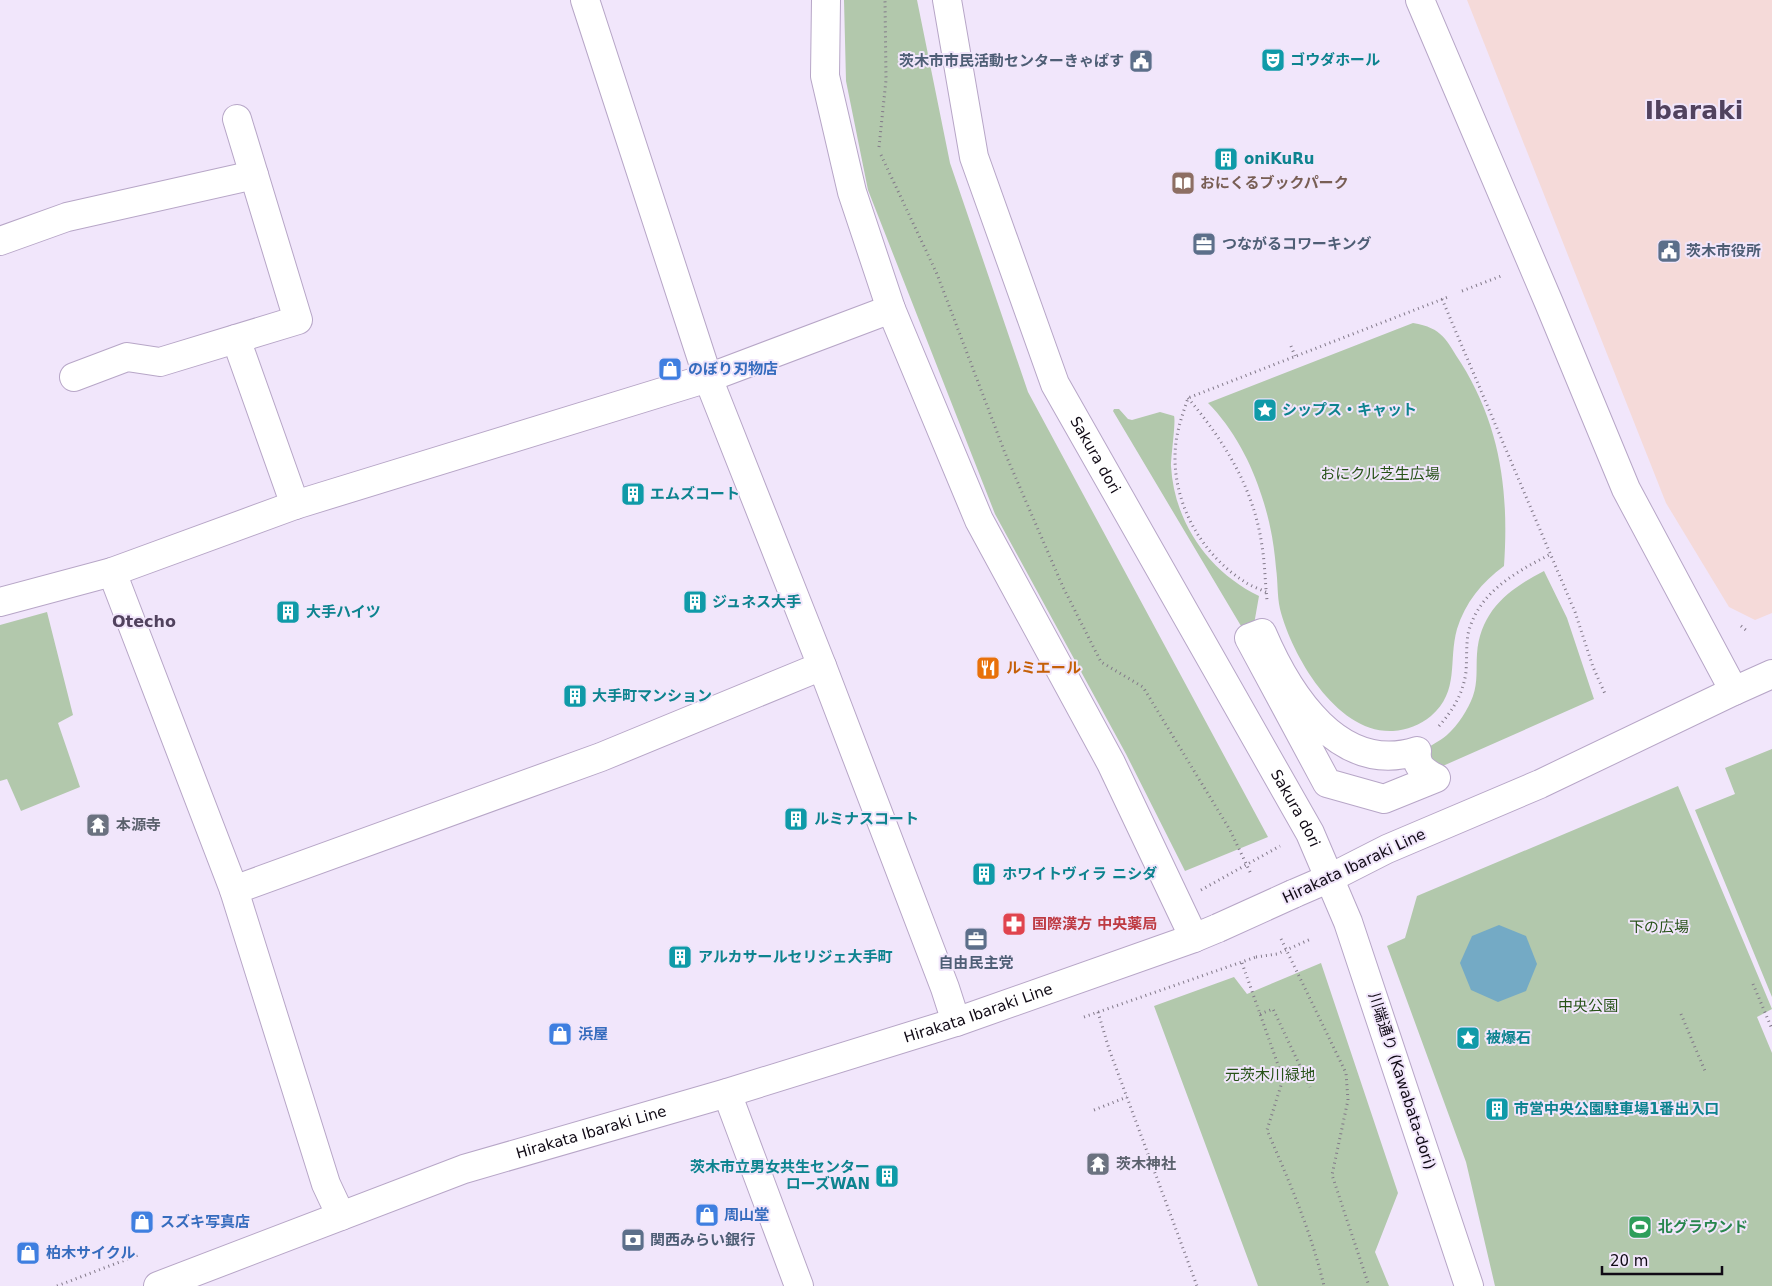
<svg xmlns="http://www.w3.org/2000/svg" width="1772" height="1286" font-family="'DejaVu Sans','Noto Sans JP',sans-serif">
<rect width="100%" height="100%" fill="#f1e6fb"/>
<!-- commercial -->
<path fill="#f5dad9" d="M1467 0H1772V613L1755 620 1729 607 1666 503Z"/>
<!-- green -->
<g fill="#b2c8ac">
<path d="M844 0H917L950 163 1028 392 1268 837 1185 871 1126 754 995 514 868 190 846 81Z"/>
<path d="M1413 323C1443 328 1446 340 1461 363 1501 427 1509 493 1504 566 1482 582 1465 603 1457 629 1448 661 1460 691 1431 716 1420 725 1407 730 1393 731 1337 734 1292 656 1280 609 1277 595 1278 582 1276 568 1274 544 1270 521 1262 497 1252 464 1233 428 1208 403Z"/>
<path d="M1114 409H1119L1128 419 1132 420 1160 412 1174 416C1176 421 1171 456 1171 466 1174 522 1209 572 1259 596L1253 630 1244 631 1113 411Z"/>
<path d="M1544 571 1567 618 1594 699 1436 769 1422 753C1429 745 1439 742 1447 735 1458 725 1468 710 1473 696 1478 682 1476 668 1477 654 1480 611 1509 589 1544 571Z"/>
<path d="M47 612 73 715 58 723 80 787 21 811 7 779 0 781V625Z"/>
<path d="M1772 749V997L1695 810 1735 794 1725 768Z"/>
<path d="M1678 786 1772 1009 1757 1017 1772 1053V1286H1495L1466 1162 1387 946 1405 938 1417 896Z"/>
<path d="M1321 963 1398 1193 1375 1252 1389 1286H1258L1154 1006 1234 977 1247 994Z"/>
</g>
<!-- water -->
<path fill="#74aac5" d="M1499 925 1526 936 1537 964 1526 991 1498 1002 1471 990 1460 963 1472 936Z"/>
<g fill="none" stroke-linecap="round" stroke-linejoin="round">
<!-- minor casing -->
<g stroke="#b7a6c7" stroke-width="30">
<g id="minor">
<path d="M585 0 708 378 822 666 945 988 956 1022"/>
<path d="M826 0 825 76 852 192 891 309 979 520 1111 763 1194 938"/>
<path id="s1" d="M947 0 974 157 1055 384 1310 833 1348 922 1469 1286"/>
<path d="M1420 0 1549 303 1626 489 1734 691"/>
<path d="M0 241 67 217 254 175"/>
<path d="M236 339 295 505"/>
<path d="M74 377 127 357 160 362 298 320 237 119"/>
<path d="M112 572 234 890 326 1184 341 1216"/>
<path d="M0 602 112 572 295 505 708 378 891 309"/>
<path d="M1262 633C1288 694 1339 776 1417 751 1415 766 1424 772 1436 778L1384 799 1327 783 1249 638Z"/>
<path d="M234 890 601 757 822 666"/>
<path d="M727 1093 799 1286"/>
</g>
</g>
<!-- major casing -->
<g stroke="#b7a6c7" stroke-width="30">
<g id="major">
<path d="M1293 894 1330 878 1387 849 1540 784 1734 691 1772 674"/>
<path id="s2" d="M158 1286 464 1169 727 1093 956 1022 1194 938 1218 928"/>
</g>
</g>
<!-- path -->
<g stroke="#827989" stroke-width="3" stroke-dasharray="1 4" stroke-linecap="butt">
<path d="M879 147 886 80 885 0"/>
<path d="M881 155 937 274 1005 453 1063 587 1101 662 1143 687 1230 830 1251 874"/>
<path d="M1462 291 1501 276"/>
<path d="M1442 299 1575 612 1593 667 1606 696"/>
<path d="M1291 346 1295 356"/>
<path d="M1188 398C1225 442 1254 489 1262 546 1265 564 1265 582 1267 600"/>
<path d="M1266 592C1259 589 1251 586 1245 582 1199 553 1169 497 1176 442 1178 427 1183 413 1188 398L1448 297"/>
<path d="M1741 626 1747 631"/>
<path d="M1439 726C1453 710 1463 694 1466 672 1467 659 1466 647 1468 634 1478 592 1516 572 1551 554"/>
<path d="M1281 939 1346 1073 1348 1100 1332 1175 1369 1286"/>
<path d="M1242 963 1283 1079 1267 1130C1289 1181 1311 1231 1324 1286"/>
<path d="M1753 984 1772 1029"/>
<path d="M1098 1012 1109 1049 1197 1286"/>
<path d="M1260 1014 1273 1009 1310 1087"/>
<path d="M1681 1014 1705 1071"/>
<path d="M1084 1017 1256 957"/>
<path d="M1094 1110 1127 1097"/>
<path d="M57 1286 138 1255"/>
</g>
<!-- minor -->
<use href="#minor" stroke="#fff" stroke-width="28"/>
<!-- major -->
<use href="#major" stroke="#fff" stroke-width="28"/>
<!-- major-bridge casing -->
<g stroke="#b7a6c7" stroke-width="30" stroke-linecap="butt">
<path id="major-bridge" d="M1218 928 1293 894"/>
</g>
<!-- path-bridge -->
<g stroke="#827989" stroke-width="3" stroke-dasharray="1 4" stroke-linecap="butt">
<path d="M1201 890 1280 846"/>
<path d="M1256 957 1277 954 1311 939"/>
</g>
<!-- major-bridge -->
<use href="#major-bridge" stroke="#fff" stroke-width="28"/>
</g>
<!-- icons -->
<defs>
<g id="theatre-square" transform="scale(1.25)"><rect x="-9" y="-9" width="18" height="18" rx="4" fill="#0f9aa8" stroke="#f1e6fb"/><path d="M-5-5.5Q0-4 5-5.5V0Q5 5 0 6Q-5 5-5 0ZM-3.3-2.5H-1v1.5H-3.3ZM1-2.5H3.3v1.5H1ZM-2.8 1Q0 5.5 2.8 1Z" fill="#fff"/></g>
<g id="civic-square" transform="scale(1.25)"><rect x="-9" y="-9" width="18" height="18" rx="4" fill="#5c6f8a" stroke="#f1e6fb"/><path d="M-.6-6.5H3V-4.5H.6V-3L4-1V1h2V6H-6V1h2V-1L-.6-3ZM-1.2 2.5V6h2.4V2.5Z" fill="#fff"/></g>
<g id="building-square" transform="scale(1.25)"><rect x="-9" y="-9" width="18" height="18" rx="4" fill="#0f9aa8" stroke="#f1e6fb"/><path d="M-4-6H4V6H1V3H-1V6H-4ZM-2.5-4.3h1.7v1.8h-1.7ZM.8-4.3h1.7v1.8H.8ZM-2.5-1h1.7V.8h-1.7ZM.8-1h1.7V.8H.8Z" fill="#fff"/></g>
<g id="library-square" transform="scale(1.25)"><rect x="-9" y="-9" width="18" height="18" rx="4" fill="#8d6e63" stroke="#f1e6fb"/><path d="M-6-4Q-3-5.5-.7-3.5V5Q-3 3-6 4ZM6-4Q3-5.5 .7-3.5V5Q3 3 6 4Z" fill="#fff"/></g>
<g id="office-square" transform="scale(1.25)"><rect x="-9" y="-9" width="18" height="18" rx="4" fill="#5c6f8a" stroke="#f1e6fb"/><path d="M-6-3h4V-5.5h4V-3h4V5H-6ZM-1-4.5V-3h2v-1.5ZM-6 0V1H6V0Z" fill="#fff"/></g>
<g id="shop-square" transform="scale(1.25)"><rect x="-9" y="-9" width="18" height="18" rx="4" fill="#3f7fe0" stroke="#f1e6fb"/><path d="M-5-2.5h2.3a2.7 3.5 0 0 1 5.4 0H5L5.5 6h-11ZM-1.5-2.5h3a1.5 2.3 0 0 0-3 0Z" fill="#fff"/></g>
<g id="sight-square" transform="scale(1.25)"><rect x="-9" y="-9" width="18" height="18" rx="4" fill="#0f9aa8" stroke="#f1e6fb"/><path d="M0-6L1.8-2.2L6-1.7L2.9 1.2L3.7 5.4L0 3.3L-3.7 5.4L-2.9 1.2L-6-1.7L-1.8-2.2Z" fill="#fff"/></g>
<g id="restaurant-square" transform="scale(1.25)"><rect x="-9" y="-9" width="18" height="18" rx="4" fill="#e8710a" stroke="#f1e6fb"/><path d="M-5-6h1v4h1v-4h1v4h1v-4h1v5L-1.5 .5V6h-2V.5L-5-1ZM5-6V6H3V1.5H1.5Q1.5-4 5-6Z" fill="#fff"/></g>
<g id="temple-square" transform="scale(1.25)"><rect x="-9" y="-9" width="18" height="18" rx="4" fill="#6b7280" stroke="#f1e6fb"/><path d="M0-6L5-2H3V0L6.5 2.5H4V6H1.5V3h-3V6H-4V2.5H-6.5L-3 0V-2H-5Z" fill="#fff"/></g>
<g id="pharmacy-square" transform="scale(1.25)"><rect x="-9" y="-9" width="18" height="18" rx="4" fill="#e0444e" stroke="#f1e6fb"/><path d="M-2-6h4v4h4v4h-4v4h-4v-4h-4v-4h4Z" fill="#fff"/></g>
<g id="stadium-square" transform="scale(1.25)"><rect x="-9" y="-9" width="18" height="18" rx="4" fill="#2e9e5b" stroke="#f1e6fb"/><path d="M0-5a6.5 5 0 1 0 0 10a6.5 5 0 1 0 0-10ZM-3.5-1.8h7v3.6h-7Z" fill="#fff"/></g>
<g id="bank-square" transform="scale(1.25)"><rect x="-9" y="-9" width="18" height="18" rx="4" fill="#5c6f8a" stroke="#f1e6fb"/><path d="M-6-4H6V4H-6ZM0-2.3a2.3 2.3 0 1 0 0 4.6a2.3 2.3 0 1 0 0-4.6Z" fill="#fff"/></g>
</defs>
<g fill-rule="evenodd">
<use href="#theatre-square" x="1273" y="60"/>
<use href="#civic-square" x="1141" y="61"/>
<use href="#building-square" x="1226" y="159"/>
<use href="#library-square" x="1183" y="183"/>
<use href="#office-square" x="1204" y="244"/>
<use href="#civic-square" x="1669" y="251"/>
<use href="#shop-square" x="670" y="369"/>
<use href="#sight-square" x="1265" y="410"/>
<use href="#building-square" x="633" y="494"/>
<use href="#building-square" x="695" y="602"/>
<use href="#building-square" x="288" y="612"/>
<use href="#restaurant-square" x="988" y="668"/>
<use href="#building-square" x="575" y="696"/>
<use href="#building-square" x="796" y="819"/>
<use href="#temple-square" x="98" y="825"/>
<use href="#building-square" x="984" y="874"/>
<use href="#pharmacy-square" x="1014" y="924"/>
<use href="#office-square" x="976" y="939"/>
<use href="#building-square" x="680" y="957"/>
<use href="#shop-square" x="560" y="1034"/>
<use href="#sight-square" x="1468" y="1038"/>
<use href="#building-square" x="1497" y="1109"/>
<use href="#temple-square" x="1098" y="1164"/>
<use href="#building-square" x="887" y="1176"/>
<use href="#shop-square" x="707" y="1215"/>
<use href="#shop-square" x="142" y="1222"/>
<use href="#stadium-square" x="1640" y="1227"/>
<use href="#bank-square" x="633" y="1240"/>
<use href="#shop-square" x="28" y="1253"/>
</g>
<g text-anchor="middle" stroke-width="4" stroke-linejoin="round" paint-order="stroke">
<!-- culture labels -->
<g font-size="15" font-weight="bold" fill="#0d838f" stroke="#f1e6fb" text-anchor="start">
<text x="1290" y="65">ゴウダホール</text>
<text x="1244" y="164">oniKuRu</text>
<text x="1282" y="415">シップス・キャット</text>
<text x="650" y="499">エムズコート</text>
<text x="712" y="607">ジュネス大手</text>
<text x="306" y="617">大手ハイツ</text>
<text x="592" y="701">大手町マンション</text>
<text x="814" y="824">ルミナスコート</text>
<text x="1002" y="879">ホワイトヴィラ ニシダ</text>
<text x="698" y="962">アルカサールセリジェ大手町</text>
<text x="1486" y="1043">被爆石</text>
<text x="1514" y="1114">市営中央公園駐車場1番出入口</text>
<text x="870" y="1172" text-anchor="end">茨木市立男女共生センター<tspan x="870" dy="17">ローズWAN</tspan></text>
</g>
<!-- service labels -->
<g font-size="15" font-weight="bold" fill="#4e5e75" stroke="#f1e6fb" text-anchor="start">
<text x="1124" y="66" text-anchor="end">茨木市市民活動センターきゃぱす</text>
<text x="1222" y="249">つながるコワーキング</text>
<text x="1686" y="256">茨木市役所</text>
<text x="976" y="968" text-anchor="middle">自由民主党</text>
<text x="650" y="1245">関西みらい銀行</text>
</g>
<!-- education labels -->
<g font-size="15" font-weight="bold" fill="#785e54" stroke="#f1e6fb" text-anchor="start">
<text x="1200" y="188">おにくるブックパーク</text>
</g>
<!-- shop labels -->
<g font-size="15" font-weight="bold" fill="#366cbe" stroke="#f1e6fb" text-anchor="start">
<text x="688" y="374">のぼり刃物店</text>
<text x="578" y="1039">浜屋</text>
<text x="724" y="1220">周山堂</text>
<text x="160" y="1227">スズキ写真店</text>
<text x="46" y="1258">柏木サイクル</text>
</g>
<!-- street labels -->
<g font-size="15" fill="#100a15" stroke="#f1e6fb">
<text dy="5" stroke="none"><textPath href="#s1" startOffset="482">Sakura dori</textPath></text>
<text dy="5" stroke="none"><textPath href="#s1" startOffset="888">Sakura dori</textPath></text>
<text transform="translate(1354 866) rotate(-25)" y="5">Hirakata Ibaraki Line</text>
<text dy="5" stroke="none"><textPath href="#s2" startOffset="865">Hirakata Ibaraki Line</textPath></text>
<text transform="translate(1402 1081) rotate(72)" y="5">川端通り (Kawabata-dori)</text>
<text dy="5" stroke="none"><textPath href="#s2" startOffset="460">Hirakata Ibaraki Line</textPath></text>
</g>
<!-- park labels -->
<g font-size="15" fill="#275218" stroke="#f1e6fb">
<text x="1380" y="479">おにクル芝生広場</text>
<text x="1659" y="932">下の広場</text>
<text x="1588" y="1011">中央公園</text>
<text x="1270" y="1080">元茨木川緑地</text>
</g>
<!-- food labels -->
<g font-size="15" font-weight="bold" fill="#c56008" stroke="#f1e6fb" text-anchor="start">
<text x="1006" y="673">ルミエール</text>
</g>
<!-- worship labels -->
<g font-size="15" font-weight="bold" fill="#5b616d" stroke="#f1e6fb" text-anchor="start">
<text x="116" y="830">本源寺</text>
<text x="1116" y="1169">茨木神社</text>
</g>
<!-- health labels -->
<g font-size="15" font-weight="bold" fill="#be3a42" stroke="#f1e6fb" text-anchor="start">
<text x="1032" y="929">国際漢方 中央薬局</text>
</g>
<!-- leisure labels -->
<g font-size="15" font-weight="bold" fill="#27864d" stroke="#f1e6fb" text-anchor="start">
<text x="1658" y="1232">北グラウンド</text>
</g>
<!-- neighbourhood labels -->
<g font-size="16" font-weight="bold" fill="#51425e" stroke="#f1e6fb">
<text x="144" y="627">Otecho</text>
</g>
<!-- town labels -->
<g font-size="25" font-weight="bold" fill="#51425e" stroke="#f1e6fb">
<text x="1694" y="119">Ibaraki</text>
</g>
</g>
<!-- scale -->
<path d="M1602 1266v8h120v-8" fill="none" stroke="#100a15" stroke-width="2.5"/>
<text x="1610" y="1266" font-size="15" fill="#100a15" stroke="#f1e6fb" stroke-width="4" paint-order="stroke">20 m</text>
</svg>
